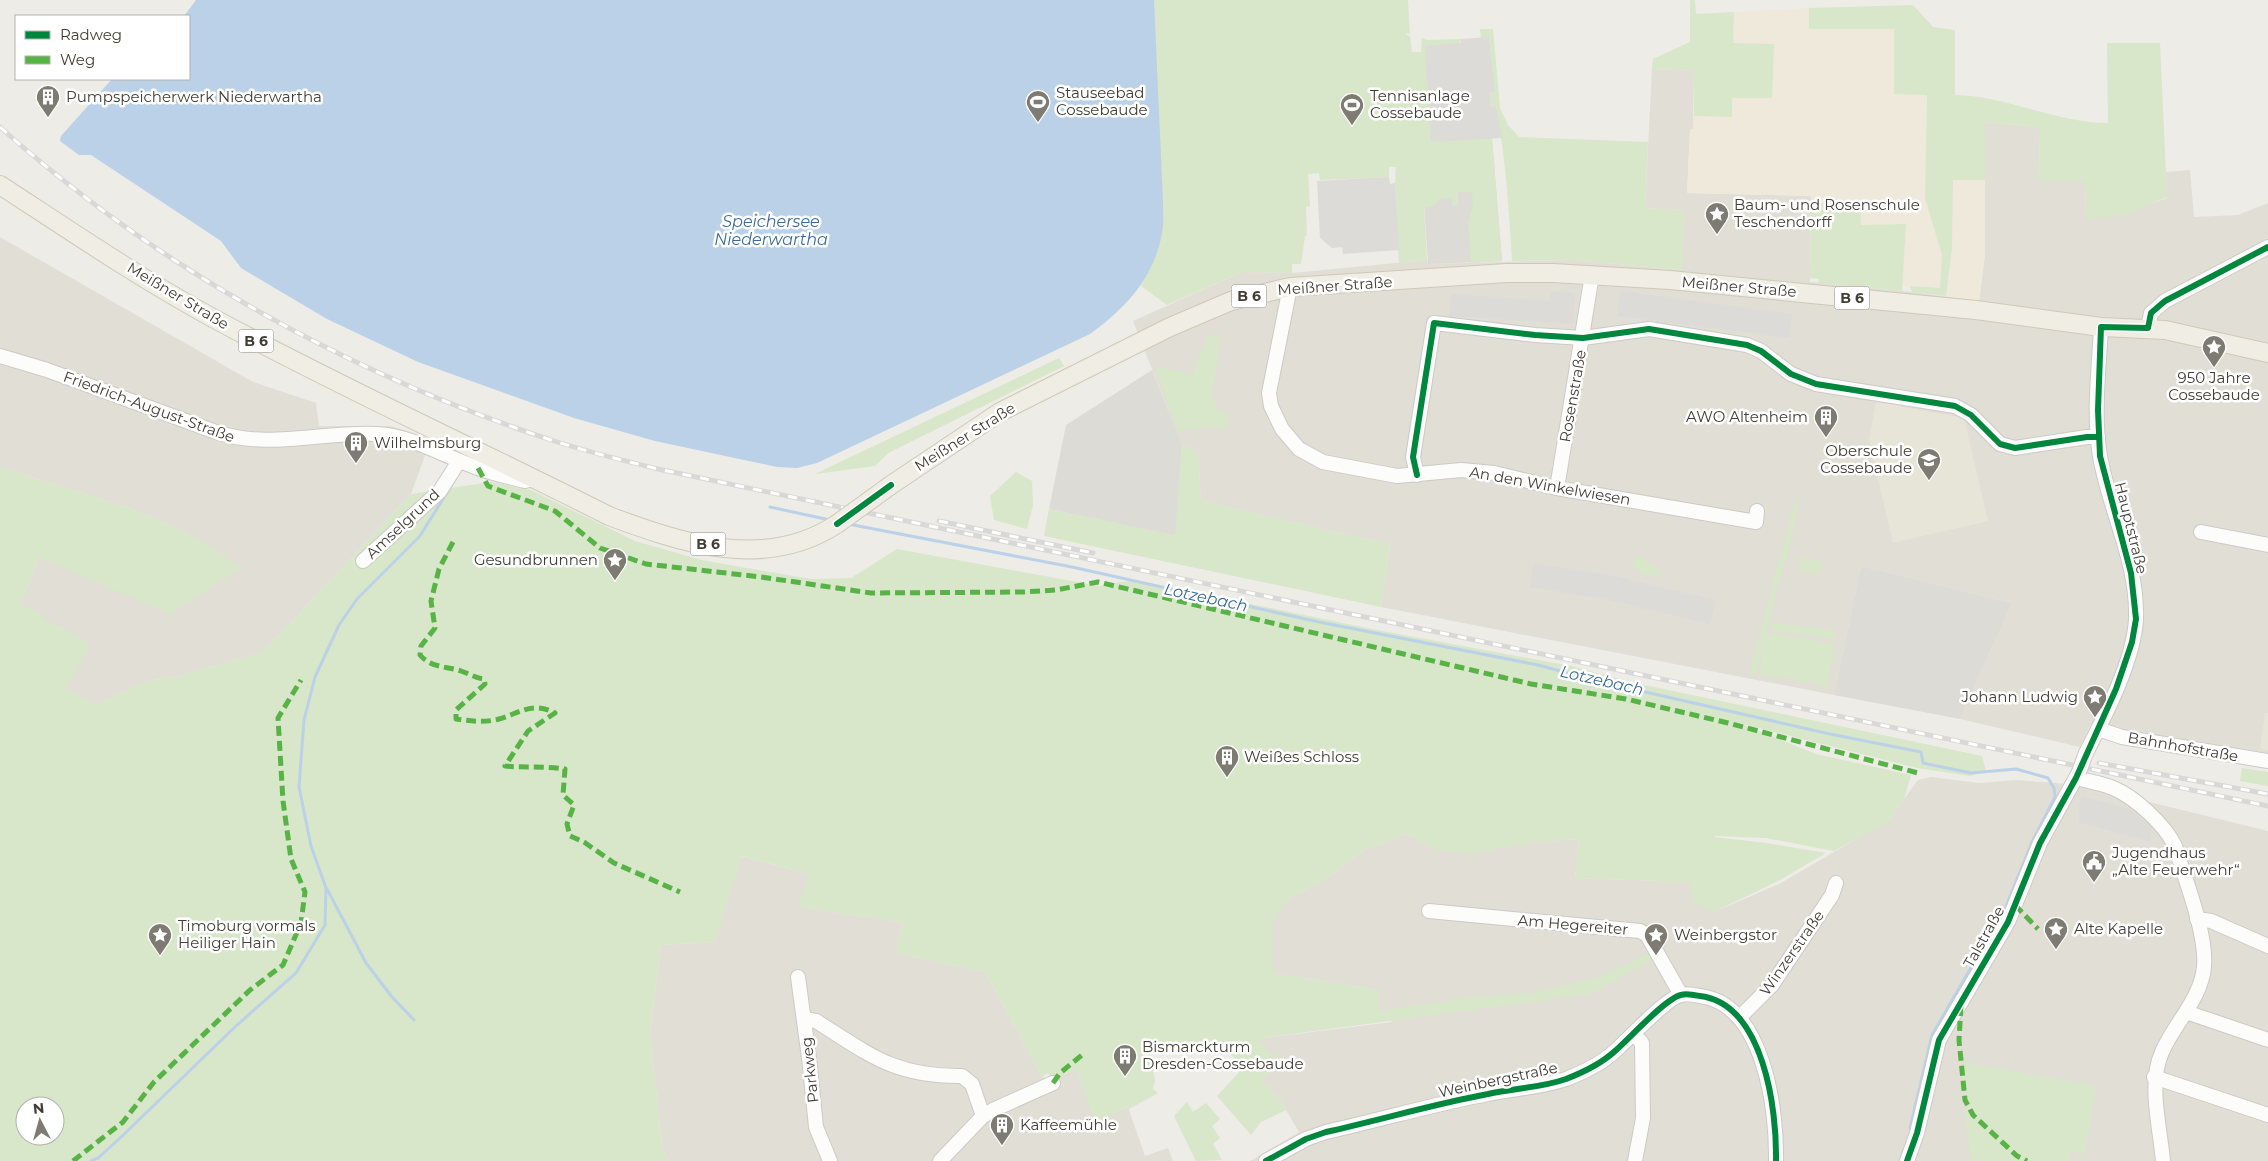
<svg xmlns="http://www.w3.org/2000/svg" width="2268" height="1161" font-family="Montserrat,sans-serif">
<rect width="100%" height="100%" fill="#edece7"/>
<!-- residential -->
<g fill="#e1ded5">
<path d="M1652 69 1694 71 1693 129 1690 130 1687 193 1811 196 1810 282 1912 292 1979 301 1985 254V122L2040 127 2039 181H2085L2086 219 2151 204 2167 198 2166 172 2190 170 2194 217 2238 215 2268 203V537L2200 524 2209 540 2268 553V753L2091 724 2080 747 1960 719 2012 603 1861 566 1834 695 1381 607 1390 544 1201 501 1198 451 1182 445 1133 321 1242 272 1292 273 1427 260 1428 264 1574 260 1681 270 1684 210 1645 208Z"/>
<path d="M0 237 253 382 316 403 319 426H391L431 439 411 494 264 651 177 677 147 681 95 705 65 689 66 630 42 619 44 614 20 605 40 557 94 579 188 533 127 507 0 467Z"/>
<path d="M1931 777 1979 783 2017 780 2080 785 2268 831V1161H1250L1299 1132 1279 1098 1260 1081 1281 1063 1255 1039 1392 1022 1379 1011V990L1273 973 1272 918 1290 898 1329 877 1365 850 1406 834 1435 849 1579 839 1575 878 1690 882 1714 912 1781 883 1880 825H1885L1918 780Z"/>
<path d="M741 856 809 874 799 907 902 922 896 953 985 972 1042 1077 1051 1079 1077 1070 1095 1121 1128 1107 1145 1156 1168 1148 1173 1161H669L662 1147 650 1034 661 945 715 942Z"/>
</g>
<!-- commercial -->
<g fill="#efe9db">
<path d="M1809 8 1810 29H1894V94H1927L1925 198 1942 255 1940 288 1902 286 1906 224 1860 225V203H1811V196L1687 193 1690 129H1693L1694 116 1732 117V98H1772L1733 43 1734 12Z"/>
<path d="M1953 180H1985V254L1979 301 1946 296 1952 249Z"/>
</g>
<!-- industrial -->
<g fill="#dddbd5">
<path d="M1492 138 1502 261 1428 264 1420 143Z"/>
<path d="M1152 370 1182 445 1176 536 1049 509 1066 425Z"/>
<path d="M1861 566 2012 603 1960 719 1834 695Z"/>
</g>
<!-- education -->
<g fill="#e7e5d7">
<path d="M1876 402 1964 418 1988 521 1893 543 1869 440Z"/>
<path d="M2265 713H2268V750L2260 748Z"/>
</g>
<!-- green -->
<g fill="#d8e6c9" fill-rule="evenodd">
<path d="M923 0H1408L1410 34 1406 33V35L1410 36 1412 52H1421L1422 38 1427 40 1461 39 1431 142 1492 138 1502 261 1471 263 1468 223 1473 204 1472 192H1458V205L1452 206V198L1440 199 1434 206 1424 208 1427 260 1399 263 1395 183 1396 167H1389V177L1320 180 1319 173 1308 174 1310 206 1306 207 1307 235 1305 236 1301 264H1292V273L1242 272 1167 305 1141 286 1152 265Z"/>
<path d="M1690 0H1695L1696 14 1734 12 1733 43 1774 44 1772 98H1732V117L1694 116V71L1652 69 1653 59 1690 42Z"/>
<path d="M1913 5 1933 27 1955 30V95C2007 96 2057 123 2108 123L2107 43H2160L2167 197 2123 216 2086 219 2085 181H2039L2040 127 1985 122V180H1953L1952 249 1946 296 1912 292 1910 286 1940 288 1942 255 1925 198 1927 95 1894 94V29H1809V8Z"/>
<path d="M1480 29H1493L1500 108 1508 125 1519 137 1648 142 1645 208 1684 210 1682 270 1574 260 1512 261C1509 210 1506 159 1496 108H1491L1490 93 1495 92 1489 37 1481 38Z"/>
<path d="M1811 203H1860L1861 225 1906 224 1902 291 1818 283 1819 279 1810 278Z"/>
<path d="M1219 333 1220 343 1212 393 1219 413 1229 414 1228 428H1201L1178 431 1155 368 1159 367 1192 375 1207 337Z"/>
<path d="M1059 358 1064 366 888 453 875 466 815 474Z"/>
<path d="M1182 445 1198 451 1201 501 1390 544 1381 607 1044 536 1049 509 1175 535Z"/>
<path d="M0 467 127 507 188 533 243 567 170 614 40 557 20 605 45 614 43 619 66 630 91 645 65 689 95 705 147 681 177 677 264 651 411 494 491 482 531 490 635 541 701 560 811 579 851 578 897 549 1099 586 1134 580 1377 630 1571 666 1635 683 1982 756 1986 771 1970 776 1917 768 1739 723 1816 754 1911 775 1904 799 1885 825 1880 826 1834 851 1766 838 1716 836 1714 837 1766 843 1826 853 1778 881 1714 912 1693 903 1690 882 1575 878 1579 839 1537 842 1468 854 1435 849 1406 834 1365 850 1329 877 1290 898 1273 918V973L1379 990V1011L1476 996 1535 993 1598 977 1652 952 1655 958 1591 994 1255 1039 1282 1063 1260 1081 1279 1098 1286 1110 1261 1122 1251 1135 1217 1096 1244 1067 1218 1043 1150 1053 1155 1081 1153 1089 1158 1093 1129 1109 1127 1107 1095 1122 1077 1070 1051 1079 1048 1073 1042 1077 985 972 896 953 902 922 798 907 809 874 742 856 715 942 661 945 650 1034 662 1147 669 1161H0ZM25 1106H55V1136H25Z"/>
<path d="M1016 472 1032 481 1033 505 1027 529 994 520 990 496Z"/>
<path d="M1794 504 1800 505 1766 632 1835 644 1828 686 1759 674 1764 642 1755 675 1749 674Z"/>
<path d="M1637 557H1642L1651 565H1656L1662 574C1650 576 1641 577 1633 566V561Z"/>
<path d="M1800 557 1822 560 1820 574 1798 571Z"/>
<path d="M1771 622 1835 631 1834 639 1770 630Z"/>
<path d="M2242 768 2268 772V786L2240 781Z"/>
<path d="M1964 1062 2096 1086 2085 1154 2071 1150 2070 1161H1971L1965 1117 1968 1100Z"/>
<path d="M1187 1102 1193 1112 1206 1103 1220 1119 1212 1126 1220 1138 1213 1144 1222 1160 1196 1161 1174 1116Z"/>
</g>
<!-- parking -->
<g fill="#dcdbd7">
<path d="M1489 37 1495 92 1490 93 1491 107H1496L1502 138 1431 142 1425 46 1461 43V39Z"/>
<path d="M1389 177 1390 184 1395 183 1399 250 1343 254 1342 247 1332 248 1320 238 1317 181Z"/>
<path d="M1551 291 1575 293 1573 324 1449 316 1451 294 1550 301Z"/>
<path d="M1620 291 1792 314 1789 338 1617 316Z"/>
<path d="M1534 563 1609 575 1716 600 1710 624 1609 600 1530 587Z"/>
<path d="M2081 796 2129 809 2152 827 2150 842 2078 822Z"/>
</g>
<!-- water -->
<path fill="#bbd1e8" d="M196 0H1154L1163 202C1163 212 1164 223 1162 233 1154 278 1126 308 1090 334L817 463 797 468 777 467 655 441 574 418 418 362 327 319 241 268 221 241 91 155H79L60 141 61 136 112 79H189V16H184Z"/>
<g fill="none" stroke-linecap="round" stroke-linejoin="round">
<!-- stream -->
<g stroke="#bbd1e8" stroke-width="3">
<path d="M770 507 830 520"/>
<path d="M848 524 1072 567 1319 622 1538 665 1597 681 1830 734 1921 752 1923 763 1971 773 2016 769 2048 778 2054 788 2055 797 2032 842 2005 909 1932 1035 1910 1128"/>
<path d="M327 889 366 963 392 997 414 1020"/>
<path d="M91 1161 98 1158 118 1140 236 1026 296 973 325 925 326 888 311 846 299 787 304 720 315 677 339 625 357 599 420 536 451 486"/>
</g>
<!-- minor casing -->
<g stroke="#cbcac5" stroke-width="16">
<g id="minor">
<path d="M1290 287 1269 393 1271 406 1282 429 1299 449 1323 462 1397 476 1461 470 1494 473 1557 488 1756 522 1757 511"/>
<path d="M2148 328 2151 313 2165 301 2268 247"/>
<path d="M0 356 47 370 216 432C270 450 322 431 377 434 413 436 445 457 478 468 493 474 510 477 525 481L529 480"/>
<path d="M1417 475 1413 457 1434 323 1535 335 1583 338 1649 329 1747 345 1761 351 1791 374 1816 384 1955 406 1971 415 2000 444 2015 448 2087 437H2098"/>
<path d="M1557 488 1592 275"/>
<path d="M2201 532 2268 545"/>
<path d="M363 561 440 491 459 461"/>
<path d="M2098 729 2122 737 2268 761"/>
<path d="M2086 753C2105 716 2134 660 2136 619 2138 562 2109 510 2100 456 2093 414 2099 369 2101 327"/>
<path d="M2076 778C2088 781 2101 783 2113 788 2135 797 2165 825 2175 846 2185 879 2207 934 2204 967 2201 999 2174 1024 2162 1052 2148 1083 2160 1127 2163 1161"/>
<path d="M1429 911 1640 931 1647 935 1681 995"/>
<path d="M2197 919 2211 921 2268 946"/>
<path d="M798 977 809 1058 816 1127 830 1161"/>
<path d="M2186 1012 2268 1040"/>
<path d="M1740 1017 1772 985 1832 895 1836 883"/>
<path d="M804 1019 816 1021C870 1055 895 1077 962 1076L972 1084 983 1116"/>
<path d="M1634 1034 1642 1043 1643 1118 1635 1161"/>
<path d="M2154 1077 2268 1115"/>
<path d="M940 1161 983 1116 993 1110 1053 1083"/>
<path d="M1266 1161 1306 1139 1326 1132C1380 1120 1434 1104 1488 1094 1514 1088 1541 1088 1566 1079 1584 1072 1601 1064 1615 1051 1629 1039 1666 998 1681 995 1686 993 1695 995 1700 996 1764 1004 1777 1110 1776 1161"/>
<path d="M1907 1161 1917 1133 1939 1040 2008 922 2040 843 2079 772"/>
</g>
</g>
<!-- major casing -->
<g stroke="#cec9b7" stroke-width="20">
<g id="major">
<path d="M0 185C69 230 138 277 211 317 342 388 477 449 609 516 684 544 765 571 837 524"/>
<path d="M891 485 1000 412 1170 327 1231 301 1290 287 1507 273H1553L1670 280 1976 310 2101 327 2165 330 2268 353"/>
</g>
</g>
<!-- minor -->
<use href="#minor" stroke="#fcfcfb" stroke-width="14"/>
<!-- major -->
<use href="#major" stroke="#efede4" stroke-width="18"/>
<!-- rail casing -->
<g stroke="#d8d8d7" stroke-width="5">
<g id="rail">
<path d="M0 127C158 268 348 373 548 439 584 451 621 460 658 469L2268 806"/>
<path d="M939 521 1093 553"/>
<path d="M2099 763 2268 794"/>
</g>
</g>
<!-- rail -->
<use href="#rail" stroke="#fff" stroke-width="3" stroke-dasharray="9" stroke-linecap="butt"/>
<!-- minor-bridge casing -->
<g stroke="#cbcac5" stroke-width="16" stroke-linecap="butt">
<path id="minor-bridge" d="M2079 772 2086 753"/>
</g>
<!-- major-bridge casing -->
<g stroke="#cec9b7" stroke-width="20" stroke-linecap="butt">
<path id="major-bridge" d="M837 524 891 485"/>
</g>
<!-- minor-bridge -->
<use href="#minor-bridge" stroke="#fcfcfb" stroke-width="14"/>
<!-- major-bridge -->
<use href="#major-bridge" stroke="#efede4" stroke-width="18"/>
<!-- quiet -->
<g stroke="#57b346" stroke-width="5" stroke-dasharray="10 5" stroke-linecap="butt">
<path d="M478 468 488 486 555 511 600 548 646 564 761 577 871 593 1023 592 1056 590 1098 582 1531 684 1626 699 1728 723 1918 773"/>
<path d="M453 542 439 569 431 601 435 628 421 646 420 655C431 668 446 666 461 671 470 674 475 678 484 679L485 684 456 710V719C471 721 484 723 499 719 520 713 532 701 555 713L528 731 505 766C525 768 545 766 565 769L563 795 574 805 567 824 570 836 584 842 614 863 680 892"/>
<path d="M2015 905 2038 929"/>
<path d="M1961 1006 1959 1040 1965 1100 1973 1115 2017 1156 2027 1161"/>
<path d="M1053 1083 1060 1073 1082 1055"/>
<path d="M73 1161 123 1122 154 1082 250 990 283 965 301 923 305 892 291 859 283 801 278 718 301 680"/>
</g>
<!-- cycleway casing -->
<g stroke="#fff" stroke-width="9">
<g id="cycleway">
<path d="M1417 475 1413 457 1434 323 1535 335 1583 338 1649 329 1747 345 1761 351 1791 374 1816 384 1955 406 1971 415 2000 444 2015 448 2087 437H2098"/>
<path d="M837 524 891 485"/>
<path d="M1266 1161 1306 1139 1326 1132C1380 1120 1434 1104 1488 1094 1514 1088 1541 1088 1566 1079 1584 1072 1601 1064 1615 1051 1629 1039 1666 998 1681 995 1686 993 1695 995 1700 996 1764 1004 1777 1110 1776 1161"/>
<path d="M1907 1161 1917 1133 1939 1040 2008 922 2040 843 2076 778 2116 689 2132 642 2136 619 2131 573 2100 456 2098 410 2101 327 2148 328 2151 313 2165 301 2268 247"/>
</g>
</g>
<!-- cycleway -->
<use href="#cycleway" stroke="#00873e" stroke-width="6"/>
</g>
<!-- icons -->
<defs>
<g id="building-pin" transform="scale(1.25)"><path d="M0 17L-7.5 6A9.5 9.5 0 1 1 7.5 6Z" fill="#7e7b73" stroke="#fff"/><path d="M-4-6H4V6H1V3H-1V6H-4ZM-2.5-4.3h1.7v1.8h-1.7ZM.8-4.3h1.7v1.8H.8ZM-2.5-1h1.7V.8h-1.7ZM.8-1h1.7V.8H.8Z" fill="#fff"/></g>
<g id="stadium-pin" transform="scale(1.25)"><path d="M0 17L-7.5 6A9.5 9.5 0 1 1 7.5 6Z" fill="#7e7b73" stroke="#fff"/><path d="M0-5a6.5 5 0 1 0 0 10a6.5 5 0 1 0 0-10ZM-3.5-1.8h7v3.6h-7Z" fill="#fff"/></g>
<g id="sight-pin" transform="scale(1.25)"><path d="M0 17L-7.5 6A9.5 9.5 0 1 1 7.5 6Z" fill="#7e7b73" stroke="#fff"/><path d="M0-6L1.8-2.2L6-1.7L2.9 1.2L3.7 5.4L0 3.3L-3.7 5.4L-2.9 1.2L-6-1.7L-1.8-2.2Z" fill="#fff"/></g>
<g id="school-pin" transform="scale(1.25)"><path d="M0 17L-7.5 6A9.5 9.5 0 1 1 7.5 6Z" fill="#7e7b73" stroke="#fff"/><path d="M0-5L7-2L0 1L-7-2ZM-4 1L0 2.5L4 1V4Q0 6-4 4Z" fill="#fff"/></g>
<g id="civic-pin" transform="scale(1.25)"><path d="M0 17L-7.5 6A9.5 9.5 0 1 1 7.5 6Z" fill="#7e7b73" stroke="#fff"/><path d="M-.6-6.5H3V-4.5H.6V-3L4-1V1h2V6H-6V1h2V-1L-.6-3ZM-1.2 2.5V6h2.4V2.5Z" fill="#fff"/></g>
</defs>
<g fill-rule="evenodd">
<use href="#building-pin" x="48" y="97"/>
<use href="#stadium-pin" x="1038" y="102"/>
<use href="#stadium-pin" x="1352" y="105"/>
<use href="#sight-pin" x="1717" y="214"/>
<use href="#sight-pin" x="2214" y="347"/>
<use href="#building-pin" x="1826" y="417"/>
<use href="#building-pin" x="356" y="443"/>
<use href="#school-pin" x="1929" y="460"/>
<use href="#sight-pin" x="615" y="560"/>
<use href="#sight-pin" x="2095" y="697"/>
<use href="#building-pin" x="1227" y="757"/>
<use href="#civic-pin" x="2094" y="862"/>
<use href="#sight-pin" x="2056" y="929"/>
<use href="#sight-pin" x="160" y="935"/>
<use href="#sight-pin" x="1656" y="935"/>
<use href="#building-pin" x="1125" y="1056"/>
<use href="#building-pin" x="1002" y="1125"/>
</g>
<g text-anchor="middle" stroke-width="5" stroke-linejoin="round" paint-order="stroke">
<!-- shield labels -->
<g fill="#fff" stroke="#7b7872" stroke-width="1">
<rect x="1231.5" y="284.5" width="35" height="23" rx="4"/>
<rect x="1834.5" y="286.5" width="35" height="23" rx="4"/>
<rect x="238.5" y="329.5" width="35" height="23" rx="4"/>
<rect x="690.5" y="532.5" width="35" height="23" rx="4"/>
</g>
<g font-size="14" font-weight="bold" fill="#423e35">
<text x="1249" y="301">B 6</text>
<text x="1852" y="303">B 6</text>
<text x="256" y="346">B 6</text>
<text x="708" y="549">B 6</text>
</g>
<!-- poi labels -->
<g font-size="15" fill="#423e35" stroke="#fff" text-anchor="start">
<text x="1056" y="98">Stauseebad<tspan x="1056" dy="17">Cossebaude</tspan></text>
<text x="1370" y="101">Tennisanlage<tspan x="1370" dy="17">Cossebaude</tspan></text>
<text x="66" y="102">Pumpspeicherwerk Niederwartha</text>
<text x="1734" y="210">Baum- und Rosenschule<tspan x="1734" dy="17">Teschendorff</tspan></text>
<text x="2214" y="383" text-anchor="middle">950 Jahre<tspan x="2214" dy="17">Cossebaude</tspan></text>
<text x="1808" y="422" text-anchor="end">AWO Altenheim</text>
<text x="374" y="448">Wilhelmsburg</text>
<text x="1912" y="456" text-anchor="end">Oberschule<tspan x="1912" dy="17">Cossebaude</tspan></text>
<text x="598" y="565" text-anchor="end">Gesundbrunnen</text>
<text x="2078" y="702" text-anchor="end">Johann Ludwig</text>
<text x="1244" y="762">Weißes Schloss</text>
<text x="2112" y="858">Jugendhaus<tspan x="2112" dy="17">„Alte Feuerwehr“</tspan></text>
<text x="178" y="931">Timoburg vormals<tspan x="178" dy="17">Heiliger Hain</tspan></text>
<text x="2074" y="934">Alte Kapelle</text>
<text x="1674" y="940">Weinbergstor</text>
<text x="1142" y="1052">Bismarckturm<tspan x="1142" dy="17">Dresden-Cossebaude</tspan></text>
<text x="1020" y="1130">Kaffeemühle</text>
</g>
<!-- street labels -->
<g font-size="15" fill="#423e35" stroke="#fff">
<text transform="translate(1335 286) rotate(-4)" y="5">Meißner Straße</text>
<text transform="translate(1739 287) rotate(5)" y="5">Meißner Straße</text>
<text transform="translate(178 296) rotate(31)" y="5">Meißner Straße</text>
<text transform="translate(1573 396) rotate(-80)" y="5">Rosenstraße</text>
<text transform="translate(149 407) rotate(20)" y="5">Friedrich-August-Straße</text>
<text transform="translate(965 437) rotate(-32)" y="5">Meißner Straße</text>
<text transform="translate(1550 486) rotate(10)" y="5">An den Winkelwiesen</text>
<text transform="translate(403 524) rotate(-43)" y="5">Amselgrund</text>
<text transform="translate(2131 528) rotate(76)" y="5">Hauptstraße</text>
<text transform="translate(2183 747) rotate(10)" y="5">Bahnhofstraße</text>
<text transform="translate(1573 925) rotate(5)" y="5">Am Hegereiter</text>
<text transform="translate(1984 937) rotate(-61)" y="5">Talstraße</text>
<text transform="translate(1792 953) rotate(-55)" y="5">Winzerstraße</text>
<text transform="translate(810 1070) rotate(-96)" y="5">Parkweg</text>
<text transform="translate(1498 1080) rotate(-12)" y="5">Weinbergstraße</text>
</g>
<!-- water labels -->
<g font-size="16" font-style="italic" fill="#396ba2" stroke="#fff">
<text x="771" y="227">Speichersee<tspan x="771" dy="18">Niederwartha</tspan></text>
<text transform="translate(1206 597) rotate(12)" y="6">Lotzebach</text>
<text transform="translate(1602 680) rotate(13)" y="6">Lotzebach</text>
</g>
</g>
<!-- legend -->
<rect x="15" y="15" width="175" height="65" fill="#ffffff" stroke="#b3b2ae"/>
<rect x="25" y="31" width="25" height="8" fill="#00873e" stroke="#b3b2ae"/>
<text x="60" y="40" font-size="15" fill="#423e35">Radweg</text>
<rect x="25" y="56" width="25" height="8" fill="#57b346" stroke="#b3b2ae"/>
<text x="60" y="65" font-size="15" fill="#423e35">Weg</text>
<!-- north arrow -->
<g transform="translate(40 1121) rotate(354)"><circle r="24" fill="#ffffff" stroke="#b3b2ae"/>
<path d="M0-4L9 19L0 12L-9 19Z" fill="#7e7b73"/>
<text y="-8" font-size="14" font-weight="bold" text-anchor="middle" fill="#423e35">N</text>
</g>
</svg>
